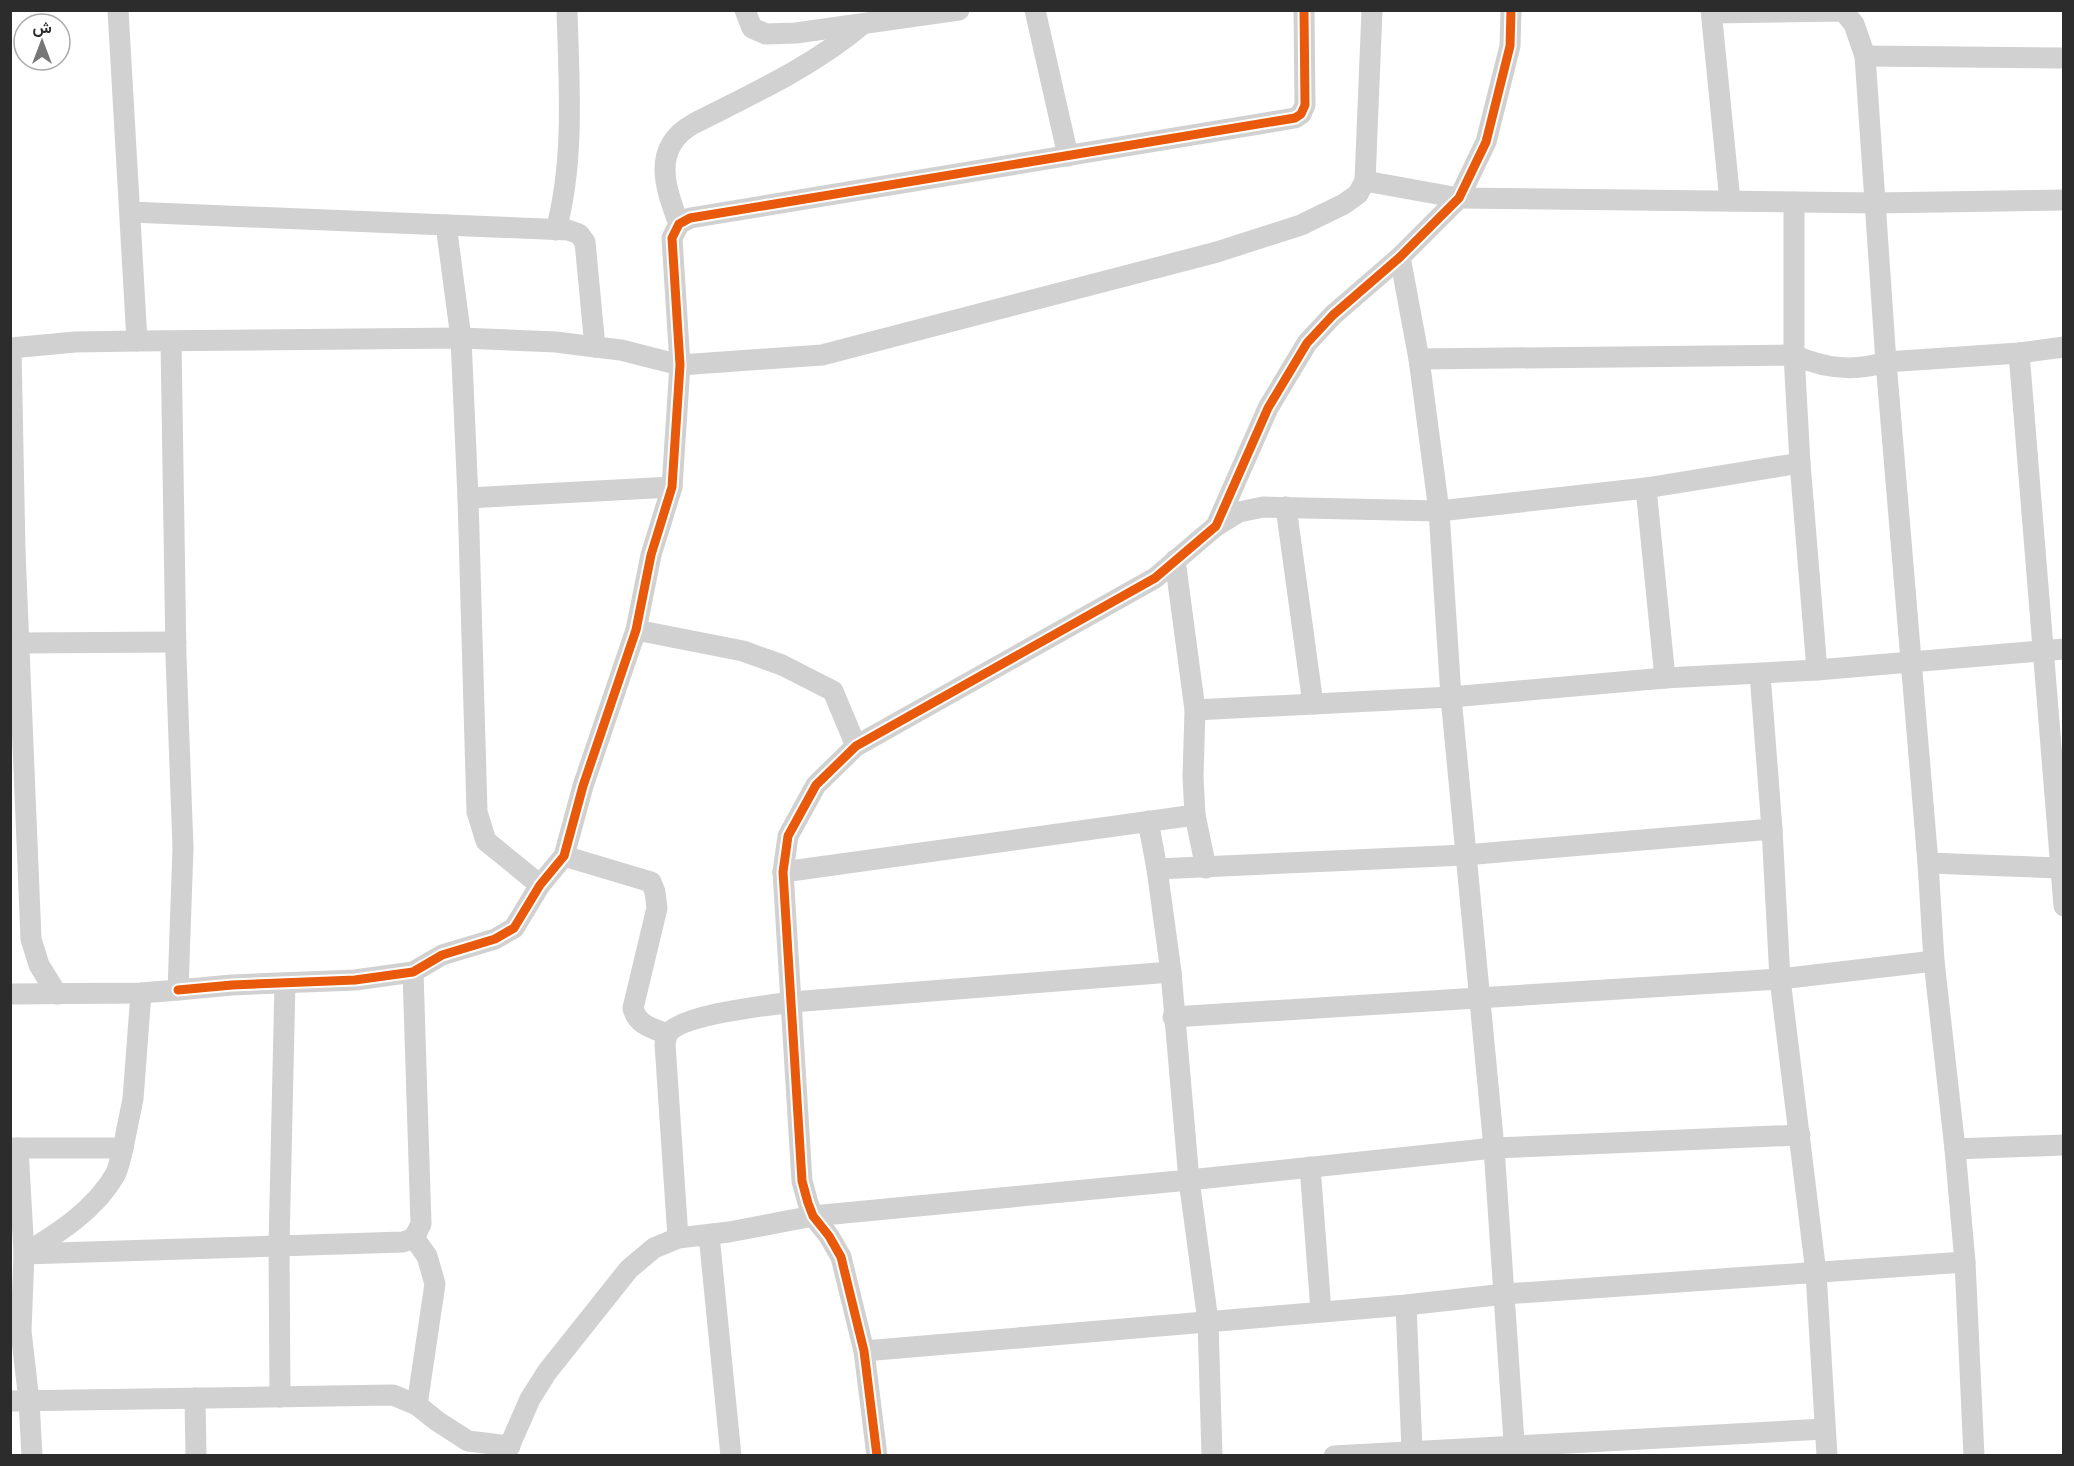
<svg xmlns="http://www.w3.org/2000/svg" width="2074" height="1466" font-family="'DM Sans',Vazirmatn,sans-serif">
<rect width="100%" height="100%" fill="#fff"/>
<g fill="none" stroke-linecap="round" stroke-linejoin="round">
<!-- street -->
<g stroke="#d1d1d1" stroke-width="21">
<path d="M118 10 137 341"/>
<path d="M745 10 752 28 766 34 796 33 959 10"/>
<path d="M1035 10 1068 156"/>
<path d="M1372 10 1365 181 1459 198 1875 203 2064 200"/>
<path d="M1711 10 1730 201"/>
<path d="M1712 13 1843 11 1854 24 1865 56 1886 362 1928 863 1934 961 1955 1149 1965 1262 1974 1456"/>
<path d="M1865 56 2064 58"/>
<path d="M1794 202V355L1800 463 1817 670"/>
<path d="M130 212 568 230 579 234 585 242 595 347"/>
<path d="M679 224C665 187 651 148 693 124 752 94 812 67 863 24"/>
<path d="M446 225 461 338 468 498 477 812 486 841 540 885"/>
<path d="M556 230C575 159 569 83 567 10"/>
<path d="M1400 257 1419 359 1439 511 1451 697 1494 1148 1515 1456"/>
<path d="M2019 353 2064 906"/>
<path d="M1419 359 1794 355C1825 369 1854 372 1886 362L2019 353 2064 347"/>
<path d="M1646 488 1665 678"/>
<path d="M468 498 672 487"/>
<path d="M1286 507 1313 704"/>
<path d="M1216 526 1239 512 1263 507 1439 511 1646 488 1800 463"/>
<path d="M10 551H15L11 348 75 342 137 341 461 338 556 342 595 347 621 350 680 365 822 355 1217 252 1301 225 1344 204 1358 194 1365 181"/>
<path d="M15 551 31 939 39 965 57 994"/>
<path d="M1175 560 1195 710 1193 777 1195 815 1206 868"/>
<path d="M636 630 743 651 782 665 833 691 856 746"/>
<path d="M19 643 176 642"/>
<path d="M1760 674 1772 829 1780 979 1816 1273 1827 1456"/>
<path d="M1195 710 1451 697 1665 678 1817 670 2064 649"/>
<path d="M1148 821 1157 869 1171 972 1189 1180 1208 1321 1212 1456"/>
<path d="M564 856 651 882 655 892 657 908 633 1008C637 1025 652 1028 667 1034"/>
<path d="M1928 863 2059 868"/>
<path d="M1157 869 1465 855 1772 829"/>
<path d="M783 872 1195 815"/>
<path d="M178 990 232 985 355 980 413 972 442 955 495 939 514 928 540 885 564 856 583 786 636 630 651 555 672 487 680 365 672 238 679 224 690 218 1295 118 1301 114 1305 105 1304 10"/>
<path d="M10 994 141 993 178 990 183 848 176 657 171 341"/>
<path d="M1173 1017 1780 979 1934 961"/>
<path d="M10 1148H123L133 1099 141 993"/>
<path d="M18 1148 24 1254 403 1242 414 1238 421 1224 413 972"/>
<path d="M1955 1149 2064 1145"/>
<path d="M1310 1167 1321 1311"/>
<path d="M709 1235 731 1456"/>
<path d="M414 1238 427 1256 435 1284 417 1405"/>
<path d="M678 1238 665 1044C666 1041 666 1038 667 1035 678 1015 770 1005 792 1002L1171 972"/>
<path d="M1406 1305 1412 1450"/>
<path d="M864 1351 1406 1305 1505 1294 1965 1262"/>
<path d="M280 1397 279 1246 285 983"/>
<path d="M195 1398 196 1456"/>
<path d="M10 1401 393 1395 417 1405 437 1421 468 1441 510 1446"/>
<path d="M32 1456 29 1401 21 1331 24 1254C57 1234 95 1210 115 1175 119 1167 121 1156 123 1148"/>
<path d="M505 1456 530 1399 547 1372 629 1269 654 1248 678 1238 729 1232 813 1216 1189 1180 1494 1148 1800 1135"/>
<path d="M877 1456 864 1351 841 1257 829 1236 813 1216 808 1203 802 1181 783 872 788 836 816 785 856 746 1155 578 1216 526 1268 408 1307 343 1333 315 1400 257 1459 198 1486 142 1510 46 1511 10"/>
<path d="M1334 1456 1825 1429"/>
</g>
<!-- cycleway casing -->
<g stroke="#fff" stroke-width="13">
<g id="cycleway">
<path d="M178 990 232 985 355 980 413 972 442 955 495 939 514 928 540 885 564 856 583 786 636 630 651 555 672 487 680 365 672 238 679 224 690 218 1295 118 1301 114 1305 105 1304 10"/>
<path d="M877 1456 864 1351 841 1257 829 1236 813 1216 808 1203 802 1181 783 872 788 836 816 785 856 746 1155 578 1216 526 1268 408 1307 343 1333 315 1400 257 1459 198 1486 142 1510 46 1511 10"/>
</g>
</g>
<!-- cycleway -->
<use href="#cycleway" stroke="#e8590c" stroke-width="9"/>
</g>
<!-- border -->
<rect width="2074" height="1466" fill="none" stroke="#2c2c2c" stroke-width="24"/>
<!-- north arrow -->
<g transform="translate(42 42)"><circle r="28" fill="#ffffff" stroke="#ababab" stroke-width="1.5"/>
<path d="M0-4.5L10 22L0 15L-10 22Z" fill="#767676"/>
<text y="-9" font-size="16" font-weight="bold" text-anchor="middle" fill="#2c2c2c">ش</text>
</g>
</svg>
